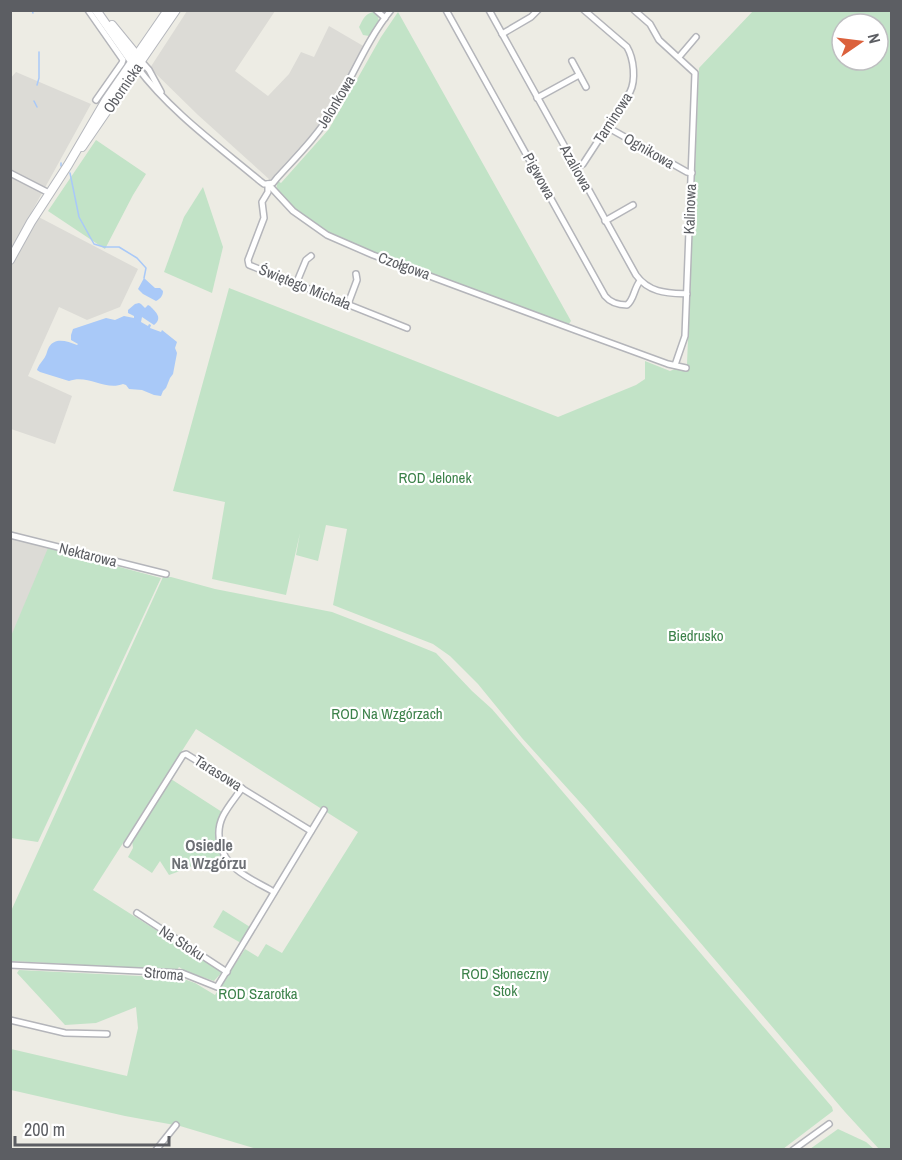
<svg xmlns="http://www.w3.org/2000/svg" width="902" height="1160" font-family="'Archivo Narrow',sans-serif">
<rect width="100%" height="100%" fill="#edece4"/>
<!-- industrial -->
<g fill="#dcdbd6">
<path d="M187 11H275L235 71 268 96 289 74 301 52 314 57 329 26 365 47 324 120 270 180 198 115 150 68Z"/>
<path d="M16 72 91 104 31 213 138 269 120 307 87 320 59 307 28 376 72 396 55 444 11 429 10 79Z"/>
<path d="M10 538 49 548 11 637 10 636Z"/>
</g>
<!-- green -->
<g fill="#c2e3c7" fill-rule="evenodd">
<path d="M753 11H891V1149H879L845 1112 587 810 522 738 478 684 450 656 433 644 333 605 347 529 326 525 318 561 296 555 300 533 286 595 212 579 225 502 173 491 229 288 558 417 636 385 645 379V361L670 371 687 364 699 68ZM842 24H878V60H842Z"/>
<path d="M373 12 377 14 379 21 372 34 369 36 363 35 359 27C363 19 365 14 373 12Z"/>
<path d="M398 12 571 321 568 325 413 267 405 261H399L374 253 329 233 306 219 280 196 276 189 278 181 281 183 329 129 381 37Z"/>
<path d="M96 140 146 174 133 195 105 249 48 211Z"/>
<path d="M203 187 223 247 212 293 164 272 184 217Z"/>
<path d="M48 548 161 578 38 842 11 838V636Z"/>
<path d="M163 577H171L215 589 332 612 394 636 436 653 472 691 492 709 832 1107 833 1111 783 1149 260 1150 180 1126 125 1116 11 1090V1049L127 1076 138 1028 136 1007 96 1023 65 1025 17 973 19 970 181 978 195 983 215 995 245 949 258 957 266 944 282 953 358 832 196 729 93 890 222 972 214 981 185 971 179 967 177 970 11 961V911Z"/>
<path d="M171 779 222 812C215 827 216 840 221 856L169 875 160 861 152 873 128 857 133 848 132 840Z"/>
<path d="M223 910 250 927 241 943 213 927Z"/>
<path d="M838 1129 866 1142 874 1149H810Z"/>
</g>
<!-- water -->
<g fill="#a9c9f8">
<path d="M144 278 155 288H160L163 291C163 296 160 299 156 301L143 294 138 289Z"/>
<path d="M139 303 141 304 145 308 148 305 150 306C156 312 163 318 154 325L142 317 141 322 148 326 149 324 151 325 150 328 161 332 162 330 177 342 175 348 177 353 173 374 170 378 166 388 163 391 161 396 154 395 142 390 129 389 126 385 123 384C105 391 88 374 69 381L40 372 37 370C39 364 42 362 45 357 47 354 47 350 49 347 55 337 67 341 77 345L78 344 71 340V335L73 329 106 318 115 320 124 316 134 318V316L128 313V310L135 304Z"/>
</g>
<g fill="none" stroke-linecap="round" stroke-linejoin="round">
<!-- stream -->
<g stroke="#a9c9f8" stroke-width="1.5">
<path d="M32 10 33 13"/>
<path d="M37 85 39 78V52"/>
<path d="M34 101 37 107"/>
<path d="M61 166V163"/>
<path d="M70 173 79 217 94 244 104 247H119L137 258 146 268 144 278"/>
</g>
<!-- street casing -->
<g stroke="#b4b5ba" stroke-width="8">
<g id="street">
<path d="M88 10 123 60 122 63 96 100"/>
<path d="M376 10 385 18"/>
<path d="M446 10 605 296C610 302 618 305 627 305 634 300 634 288 640 281"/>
<path d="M489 10 636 275C649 293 667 293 687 294"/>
<path d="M634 10 650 24 659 40 695 73 685 336 675 365"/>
<path d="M502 34 531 17 538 10"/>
<path d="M679 57 696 37"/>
<path d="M141 61 149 70 161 92"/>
<path d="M572 61 586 87"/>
<path d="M137 67C170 111 217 145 260 181L264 184H268L293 211 327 235 373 255 575 330 668 364 686 368"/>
<path d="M537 98 579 75"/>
<path d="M607 127 687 172 692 173"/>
<path d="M576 168 583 164 630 92C636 80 634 59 627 47L584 10"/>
<path d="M10 173 49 193"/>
<path d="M268 184V192L262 202 264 218 248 260 249 265 407 328"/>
<path d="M268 184 273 183 277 178C297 156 318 135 333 110 352 78 367 39 391 10"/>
<path d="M605 221 633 205"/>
<path d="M296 284 306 260 311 256"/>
<path d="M348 304 357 280 356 274"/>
<path d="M10 535 166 574"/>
<path d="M242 788C236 797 228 806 223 816 219 824 218 834 220 843 225 870 254 880 274 892"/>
<path d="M127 844 183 755 186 754 311 831"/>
<path d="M137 913 227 972"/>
<path d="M10 965 182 973 217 987 324 810"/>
<path d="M10 1020 65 1033 107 1034"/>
<path d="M156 1150 176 1125"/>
<path d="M793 1150 829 1124"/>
</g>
</g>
<!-- secondary casing -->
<g stroke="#b5b7bd" stroke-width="10">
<g id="secondary">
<path d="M96 10 134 64"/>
<path d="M112 25 139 58"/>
<path d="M82 147 176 10"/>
<path d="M10 260 31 222 68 165 106 100 168 10"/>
</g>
</g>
<!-- street -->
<use href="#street" stroke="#fff" stroke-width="5"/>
<!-- secondary -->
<use href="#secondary" stroke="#fff" stroke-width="8"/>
</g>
<g text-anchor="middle" stroke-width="4.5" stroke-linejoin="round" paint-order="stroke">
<!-- street labels -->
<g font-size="15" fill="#5c5e63" stroke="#fff">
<text transform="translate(123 88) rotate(-56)" y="5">Obornicka</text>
<text transform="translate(336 102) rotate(-59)" y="5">Jelonkowa</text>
<text transform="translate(613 118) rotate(-57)" y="5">Tarninowa</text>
<text transform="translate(649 151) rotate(30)" y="5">Ognikowa</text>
<text transform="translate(576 168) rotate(61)" y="5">Azaliowa</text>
<text transform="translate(539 176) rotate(61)" y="5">Pigwowa</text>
<text transform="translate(690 209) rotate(-88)" y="5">Kalinowa</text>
<text transform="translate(404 266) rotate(20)" y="5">Czołgowa</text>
<text transform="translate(305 287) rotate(22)" y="5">Świętego Michała</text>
<text transform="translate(88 555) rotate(14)" y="5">Nektarowa</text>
<text transform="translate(218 773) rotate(32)" y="5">Tarasowa</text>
<text transform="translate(182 943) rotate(33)" y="5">Na Stoku</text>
<text transform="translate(164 974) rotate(5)" y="5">Stroma</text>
</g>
<!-- park labels -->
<g font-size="15" fill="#3c824a" stroke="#fff">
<text x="435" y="483">ROD Jelonek</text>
<text x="696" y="641">Biedrusko</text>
<text x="387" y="719">ROD Na Wzgórzach</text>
<text x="505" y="979">ROD Słoneczny<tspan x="505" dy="17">Stok</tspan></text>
<text x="258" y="999">ROD Szarotka</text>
</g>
<!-- neighbourhood labels -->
<g font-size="16" font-weight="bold" fill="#6d7075" stroke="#fff">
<text x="209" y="851">Osiedle<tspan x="209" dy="18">Na Wzgórzu</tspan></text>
</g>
</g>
<!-- border -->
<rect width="902" height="1160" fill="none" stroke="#5c5e63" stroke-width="24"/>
<!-- north arrow -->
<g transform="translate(860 42) rotate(76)"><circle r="28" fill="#ffffff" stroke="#bebfc1" stroke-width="1.5"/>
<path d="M0-4.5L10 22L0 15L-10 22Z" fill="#db613c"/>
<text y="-9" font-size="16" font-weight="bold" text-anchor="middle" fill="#5c5e63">N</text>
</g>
<!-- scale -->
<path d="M15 1136v9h154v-9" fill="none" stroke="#5c5e63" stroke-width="3"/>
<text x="24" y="1136" font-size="18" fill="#5c5e63" stroke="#ffffff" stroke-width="4.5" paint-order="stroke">200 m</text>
</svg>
